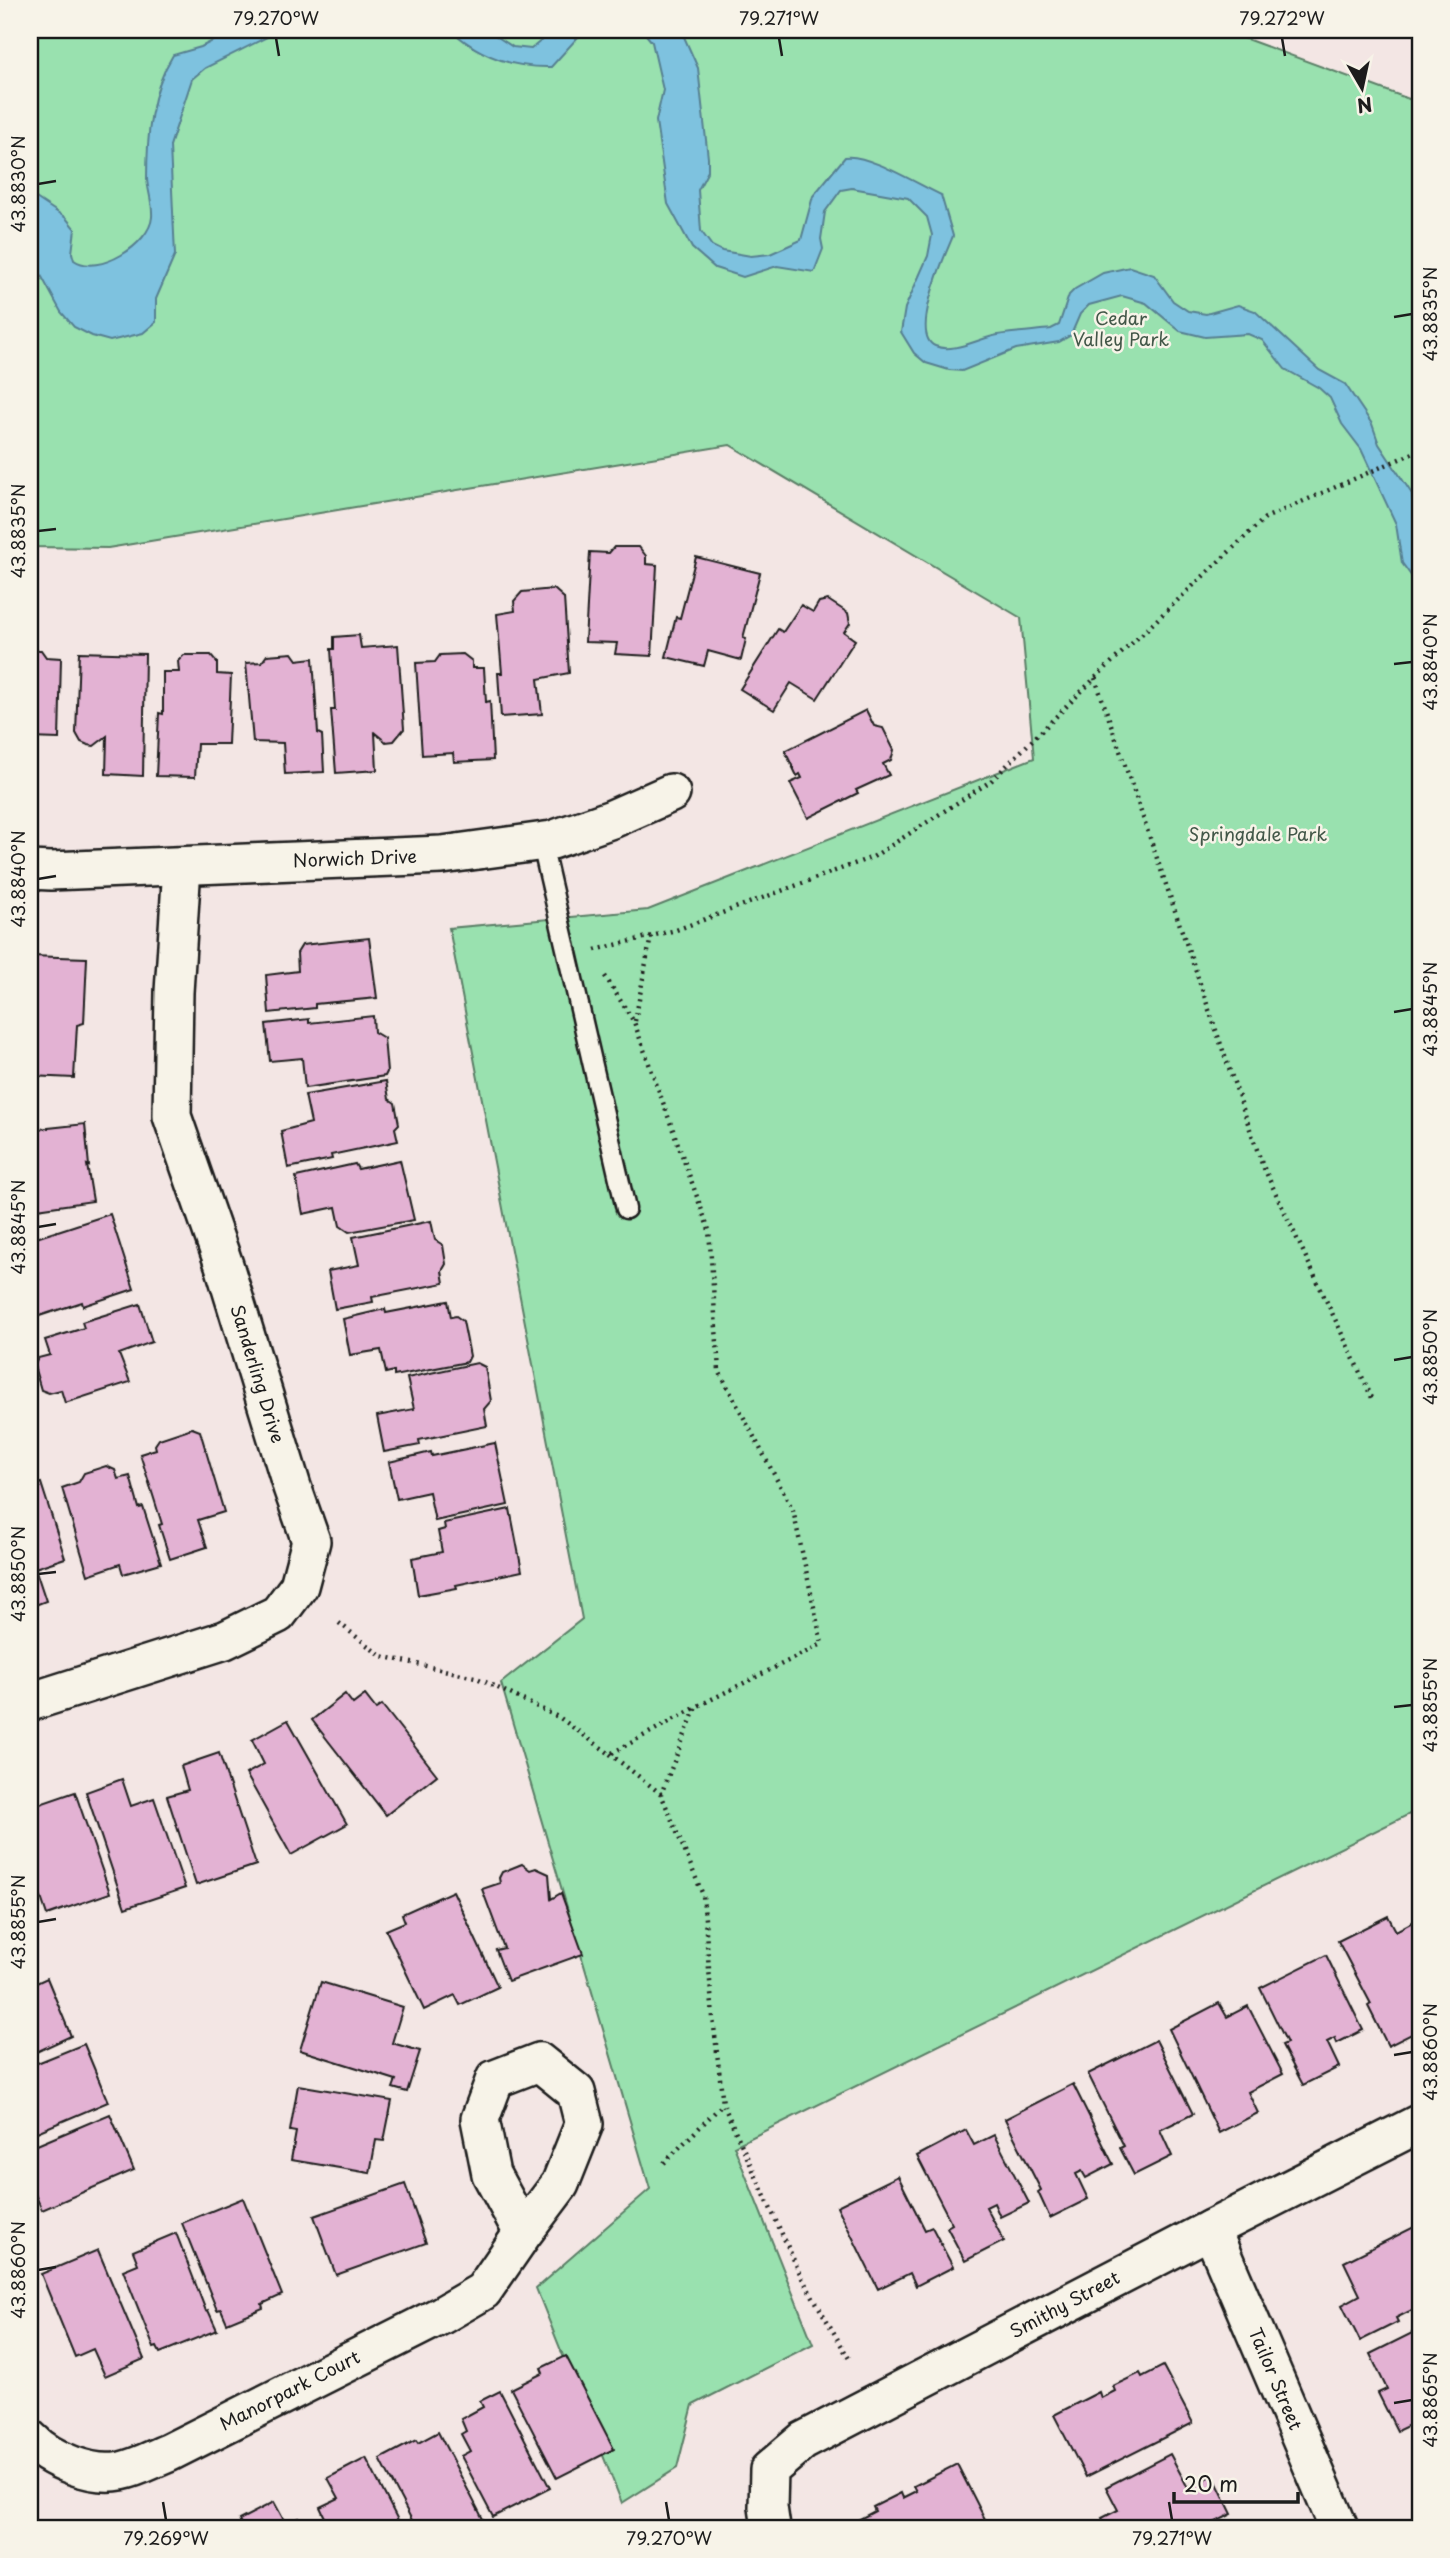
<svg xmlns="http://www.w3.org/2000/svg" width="1450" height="2558" font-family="'Playpen Sans',sans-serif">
<rect width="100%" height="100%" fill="#f3e6e4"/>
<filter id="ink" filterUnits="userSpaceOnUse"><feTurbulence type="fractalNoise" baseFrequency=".0143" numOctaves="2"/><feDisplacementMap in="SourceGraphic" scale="14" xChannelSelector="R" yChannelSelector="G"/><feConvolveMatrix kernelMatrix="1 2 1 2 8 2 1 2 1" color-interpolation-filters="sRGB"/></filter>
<g filter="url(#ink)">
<!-- green -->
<path fill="#99e1af" stroke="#5a7e66" stroke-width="2" d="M30 30H1222L1420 103V1809L734 2146 813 2344 693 2405 677 2468 622 2503 536 2288 650 2189 501 1683 582 1619 449 928 648 910 1034 758 1021 618 730 445 108 548 30 547Z"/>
<!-- water -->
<g fill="#7ec2df" stroke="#578091" stroke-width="2">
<path d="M234 30H281L205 68 192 79 170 146 175 255 156 299V322L143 333 110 341 92 336 74 327 61 312 30 255V194L66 218 75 229 72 253 74 260C98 277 150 244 152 217 153 204 148 192 147 179 147 137 150 92 173 55L201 47Z"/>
<path d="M451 30H487L513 47 531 49 554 30H589L578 37 551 67C514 68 479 56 451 30Z"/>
<path d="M642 30H681L698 68 708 158V171L698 190 701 231 712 246 722 251 751 256 770 254 801 240 813 196 845 157C867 153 919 185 941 195L953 236C945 255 909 335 935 346 953 354 979 338 998 335 1016 332 1034 331 1051 329L1059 325 1069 295 1075 289 1103 273 1130 267 1154 275 1173 301 1188 311 1206 314 1238 305 1255 311 1319 370 1345 384 1372 424 1379 444 1412 494 1417 533 1420 543V588L1402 563 1396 524 1361 449 1342 424 1330 398 1319 388 1285 369 1262 340 1248 334 1205 337 1180 331 1146 303 1122 296 1089 305 1080 314 1071 335 1059 342 1016 349 962 371 949 370 926 363 914 353 901 332 905 308 928 256 932 235 927 217 908 198 852 188 841 190 825 212 821 239 823 249 814 272 777 266 743 277 715 268 692 248 668 204 656 121 663 90 652 42Z"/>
</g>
<!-- building -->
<g fill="#e3b2d3" stroke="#1c1c1c" stroke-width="2">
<path d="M614 547H639L646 556V564L657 565 652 656 615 654 617 643 585 642 590 552 609 553Z"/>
<path d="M696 557 760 573 743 638 746 639 741 660 708 651 704 666 666 657 676 617 680 618Z"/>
<path d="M554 589 564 598 569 673 538 679 542 714 501 717 498 673H502L497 614 515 611 514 601 522 592Z"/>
<path d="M828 600 848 613 850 623 844 632 855 640 817 699 791 683 774 710 740 689 778 629 783 632 801 605 813 612 819 602Z"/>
<path d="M359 635 361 648 398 645 404 729 394 741 386 742 375 733 377 770 336 773 331 710H335L331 649H334V637Z"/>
<path d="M30 650H41L46 657 61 658 59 739 30 738Z"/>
<path d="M79 652 145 654 143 776 106 774 107 736 94 746 88 745 81 742 76 733Z"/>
<path d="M292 653 297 660 313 658 318 733 322 735 324 772 285 774 283 743 253 742 246 663 262 662 267 655Z"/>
<path d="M463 654 472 661V668H484L486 702 490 701 493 760 454 762 453 753 422 755 416 663 435 662 440 655Z"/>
<path d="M184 655H211L217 662V674L231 675 228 744H197L195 777 156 776 159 713 163 714V672H179L178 661Z"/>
<path d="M866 710 874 726 883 728 894 750 891 760 883 764 889 775 856 790 858 793 808 818 790 783 802 778 800 774 797 776 785 751Z"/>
<path d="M369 938 377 998 315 1004V1008L269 1013 266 975 298 971 297 953 302 945Z"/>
<path d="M30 956 87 958 84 1023 77 1025 74 1078 30 1076Z"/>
<path d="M373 1016 374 1032 384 1038 387 1072 385 1076 305 1088 302 1058 270 1061 266 1024 309 1019V1023Z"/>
<path d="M386 1081 389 1099 395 1103 399 1124 395 1128 398 1141 331 1155 332 1159 288 1168 281 1131 311 1123 305 1095Z"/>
<path d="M85 1124 89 1166 87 1165 93 1201 30 1210V1130Z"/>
<path d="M400 1160 414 1220 349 1232 340 1226 336 1207 303 1214 296 1177 355 1164 358 1169Z"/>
<path d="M110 1214 134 1289 83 1306 82 1302 30 1319V1240Z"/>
<path d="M431 1221 435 1240 443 1245 446 1264 442 1271 444 1283 372 1297 373 1302 335 1309 328 1271 359 1265 353 1237Z"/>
<path d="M448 1301 451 1317 456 1316 463 1321 470 1356 467 1362 394 1376V1371L386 1373 381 1350 350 1355 343 1319 385 1309 386 1313Z"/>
<path d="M140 1304 152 1342 119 1354 130 1382 65 1403 61 1390 49 1393 41 1390 34 1366 38 1358 50 1355 45 1340 84 1328 82 1322Z"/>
<path d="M477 1363 485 1367 491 1401 484 1409 487 1426 419 1440 420 1445 384 1452 377 1416 414 1409 407 1378Z"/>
<path d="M192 1428 200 1431 224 1512 198 1520 207 1547 170 1559 159 1525 162 1524 140 1454 156 1449 155 1445 159 1439Z"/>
<path d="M495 1443 508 1505 435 1521 429 1492 397 1499 389 1462 431 1452 432 1456Z"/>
<path d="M106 1466 115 1470 118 1479 130 1476 139 1508 143 1507 161 1563 123 1574 120 1564 88 1575 62 1488 79 1482 84 1473Z"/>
<path d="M41 1483 65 1558 35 1568 46 1601 30 1607V1485Z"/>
<path d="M510 1509 522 1571 456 1585 457 1588 418 1595 412 1558 442 1552 438 1531 445 1529 444 1523Z"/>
<path d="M345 1694 353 1704 365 1695 376 1709 382 1705 437 1775 386 1815 312 1720Z"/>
<path d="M288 1720 347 1824 291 1855 246 1774 264 1764 252 1740Z"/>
<path d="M219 1753 256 1865 196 1885 167 1796 188 1790 181 1766Z"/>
<path d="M122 1779 131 1806 154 1798 185 1888 125 1908 86 1792Z"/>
<path d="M75 1792 110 1893 47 1915 30 1865V1814L39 1811 37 1805Z"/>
<path d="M522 1864 530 1870 536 1868 549 1874 551 1899 561 1893 583 1954 508 1981 496 1950 504 1948 482 1889 500 1883 499 1878 502 1872Z"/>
<path d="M453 1891 498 1987 460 2005 455 1995 424 2010 386 1930 405 1922 402 1914Z"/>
<path d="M30 1893 37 1915 30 1917Z"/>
<path d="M1388 1916 1396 1931 1416 1920 1420 1927V2004L1417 2006 1420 2014V2030L1388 2046 1368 2006 1371 2004 1338 1941Z"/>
<path d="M1326 1955 1363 2030 1337 2043 1335 2038 1327 2042 1339 2067 1303 2085 1282 2045 1287 2043 1260 1988Z"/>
<path d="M47 1978 71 2036 30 2055V1986Z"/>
<path d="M321 1982 403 2007 392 2043 420 2051 407 2092 393 2088 396 2080 300 2050Z"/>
<path d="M1219 2003 1227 2017 1248 2006 1283 2074 1248 2092 1258 2113 1219 2133 1169 2029Z"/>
<path d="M1156 2040 1193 2114 1160 2130 1172 2156 1134 2175 1120 2148 1124 2146 1088 2074Z"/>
<path d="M84 2044 108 2102 30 2135V2066Z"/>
<path d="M1073 2084 1113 2164 1086 2178 1082 2171 1076 2174 1088 2199 1050 2218 1038 2192 1041 2190 1005 2119Z"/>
<path d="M298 2085 392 2101 384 2141 376 2140 370 2173 291 2160 296 2132 290 2131Z"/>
<path d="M110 2114 134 2170 42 2210 30 2183V2148Z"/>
<path d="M966 2130 974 2145 994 2135 1029 2203 1000 2217 994 2203 986 2207 1004 2241 965 2261 947 2227 952 2224 917 2156Z"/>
<path d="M898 2176 925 2230 932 2227 953 2267 916 2286 910 2273 878 2289 837 2206Z"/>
<path d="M405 2184 426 2243 336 2275 314 2216Z"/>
<path d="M243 2198 282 2295 262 2304 263 2308 227 2323 221 2309 217 2310 182 2223Z"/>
<path d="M1420 2224V2306L1396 2318 1398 2322 1360 2341 1342 2305 1360 2295 1344 2262Z"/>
<path d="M176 2233 206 2311 208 2310 217 2330 160 2353 157 2347 154 2348 123 2270 138 2264 133 2251Z"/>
<path d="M98 2250 144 2359 105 2376 93 2349 75 2357 41 2274Z"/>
<path d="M1420 2329V2420L1397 2431 1378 2393 1387 2389 1370 2354Z"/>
<path d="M566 2356 614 2449 557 2478 511 2389 543 2373 541 2368Z"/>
<path d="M1163 2366 1193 2423 1086 2477 1054 2415 1099 2392 1101 2398 1115 2391 1113 2386 1140 2373 1142 2377Z"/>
<path d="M500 2391 550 2488 493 2517 461 2456 470 2451 461 2434 466 2431 461 2419 483 2407 480 2401Z"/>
<path d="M438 2432 484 2521 470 2528H416L380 2459 416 2440 418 2443Z"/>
<path d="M1420 2436V2454L1413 2439Z"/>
<path d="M1170 2454 1188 2488 1213 2475 1232 2514 1204 2528H1107L1102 2518 1118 2510 1106 2487Z"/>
<path d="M366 2458 402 2528H330L320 2507 339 2498 328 2478Z"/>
<path d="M957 2464 989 2527 857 2528 854 2522 875 2511 873 2507 901 2493 903 2498 917 2491 914 2486Z"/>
<path d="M274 2502 286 2524 299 2518 304 2528 312 2524 314 2528H243L239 2520Z"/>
</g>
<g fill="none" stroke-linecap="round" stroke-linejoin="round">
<!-- lane casing -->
<g stroke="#1c1c1c" stroke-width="23">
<path id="lane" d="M541 840 626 1209"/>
</g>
<!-- street casing -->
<g stroke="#1c1c1c" stroke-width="42">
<g id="street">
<path d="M30 870 51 871 442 855 552 840 612 819 671 793"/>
<path d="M30 1702 225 1640 278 1614 299 1586 311 1541 292 1487 224 1265 172 1116 174 992 182 866"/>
<path d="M1211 2229 1339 2528"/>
<path d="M30 2439C50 2460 92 2477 121 2471 137 2468 153 2459 168 2453L442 2315 483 2291 523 2233 560 2184 584 2124 576 2092 539 2062 495 2079 480 2119 491 2174 523 2233"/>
<path d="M771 2528 768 2507 769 2470 803 2441 1211 2229 1420 2123"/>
</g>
</g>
<!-- path -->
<g stroke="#1c1c1c" stroke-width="4.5" stroke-dasharray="2 5" stroke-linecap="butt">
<path d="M1095 678 1262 1164 1373 1400"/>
<path d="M595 950 676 930 873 857 991 781 1095 678 1265 518 1420 450"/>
<path d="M605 976 634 1022 709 1230 719 1371 793 1510 822 1644 696 1707 661 1794 703 1895 713 2018 723 2104 802 2278 851 2362"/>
<path d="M635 1021 651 936"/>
<path d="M339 1623 381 1656 475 1677 560 1718 610 1754 695 1708"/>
<path d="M610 1754 661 1794"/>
<path d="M664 2163 723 2104"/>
</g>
<!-- lane -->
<use href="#lane" stroke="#f7f3e8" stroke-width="18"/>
<!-- street -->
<use href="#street" stroke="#f7f3e8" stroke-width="37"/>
</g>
</g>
<!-- ticks -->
<path fill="none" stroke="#1c1c1c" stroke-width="2.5" d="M276 38 279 56M779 38 782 56M1282 38 1285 56M38 184 56 181M1394 317 1412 314M38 531 56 529M1394 664 1412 662M38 879 56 876M1394 1012 1412 1009M38 1227 56 1224M1394 1360 1412 1357M38 1574 56 1572M1394 1707 1412 1705M38 1922 56 1919M1394 2055 1412 2052M38 2270 56 2267M1394 2403 1412 2400M163 2502 166 2520M666 2502 669 2520M1169 2502 1172 2520"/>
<g text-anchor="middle" stroke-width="5" stroke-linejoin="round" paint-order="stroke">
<!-- park labels -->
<g font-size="18" fill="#425748" stroke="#f7f3e8">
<text x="1121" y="325">Cedar<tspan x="1121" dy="21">Valley Park</tspan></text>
<text x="1258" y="841">Springdale Park</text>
</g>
<!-- street labels -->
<g font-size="18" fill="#1c1c1c" stroke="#f7f3e8">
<text transform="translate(355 859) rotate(-2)" y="6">Norwich Drive</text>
<text transform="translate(257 1374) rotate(73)" y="6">Sanderling Drive</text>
<text transform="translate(1065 2305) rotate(-28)" y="6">Smithy Street</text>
<text transform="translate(1275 2379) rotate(67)" y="6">Tailor Street</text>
<text transform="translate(290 2391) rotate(-27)" y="6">Manorpark Court</text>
</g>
</g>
<!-- margin -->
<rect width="1450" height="2558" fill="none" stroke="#f7f3e8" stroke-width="77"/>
<!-- north arrow -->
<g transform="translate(1362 88) rotate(171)" stroke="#f7f3e8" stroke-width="5" paint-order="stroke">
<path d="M0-5L12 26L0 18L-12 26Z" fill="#1c1c1c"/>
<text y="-10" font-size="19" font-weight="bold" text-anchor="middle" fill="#1c1c1c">N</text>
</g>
<!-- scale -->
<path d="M1174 2492v10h124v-10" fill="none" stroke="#1c1c1c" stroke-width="3.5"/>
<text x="1184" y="2492" font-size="21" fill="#1c1c1c" stroke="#f7f3e8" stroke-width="5" paint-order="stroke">20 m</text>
<rect x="38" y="38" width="1374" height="2482" fill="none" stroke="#1c1c1c" stroke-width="2.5"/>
<g font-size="18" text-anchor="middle" fill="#1c1c1c">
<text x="276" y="25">79.270°W</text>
<text x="779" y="25">79.271°W</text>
<text x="1282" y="25">79.272°W</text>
<text transform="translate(19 184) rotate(-90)" y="6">43.8830°N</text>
<text transform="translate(1431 314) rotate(-90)" y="6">43.8835°N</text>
<text transform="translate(19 531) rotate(-90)" y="6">43.8835°N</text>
<text transform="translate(1431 662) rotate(-90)" y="6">43.8840°N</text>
<text transform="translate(19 879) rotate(-90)" y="6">43.8840°N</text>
<text transform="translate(1431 1009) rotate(-90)" y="6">43.8845°N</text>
<text transform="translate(19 1227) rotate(-90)" y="6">43.8845°N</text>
<text transform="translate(1431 1357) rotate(-90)" y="6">43.8850°N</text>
<text transform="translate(19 1574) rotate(-90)" y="6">43.8850°N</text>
<text transform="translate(1431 1705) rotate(-90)" y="6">43.8855°N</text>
<text transform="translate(19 1922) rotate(-90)" y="6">43.8855°N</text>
<text transform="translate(1431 2052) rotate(-90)" y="6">43.8860°N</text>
<text transform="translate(19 2270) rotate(-90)" y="6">43.8860°N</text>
<text transform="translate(1431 2400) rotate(-90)" y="6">43.8865°N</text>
<text x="166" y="2545">79.269°W</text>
<text x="669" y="2545">79.270°W</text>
<text x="1172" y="2545">79.271°W</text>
</g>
</svg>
